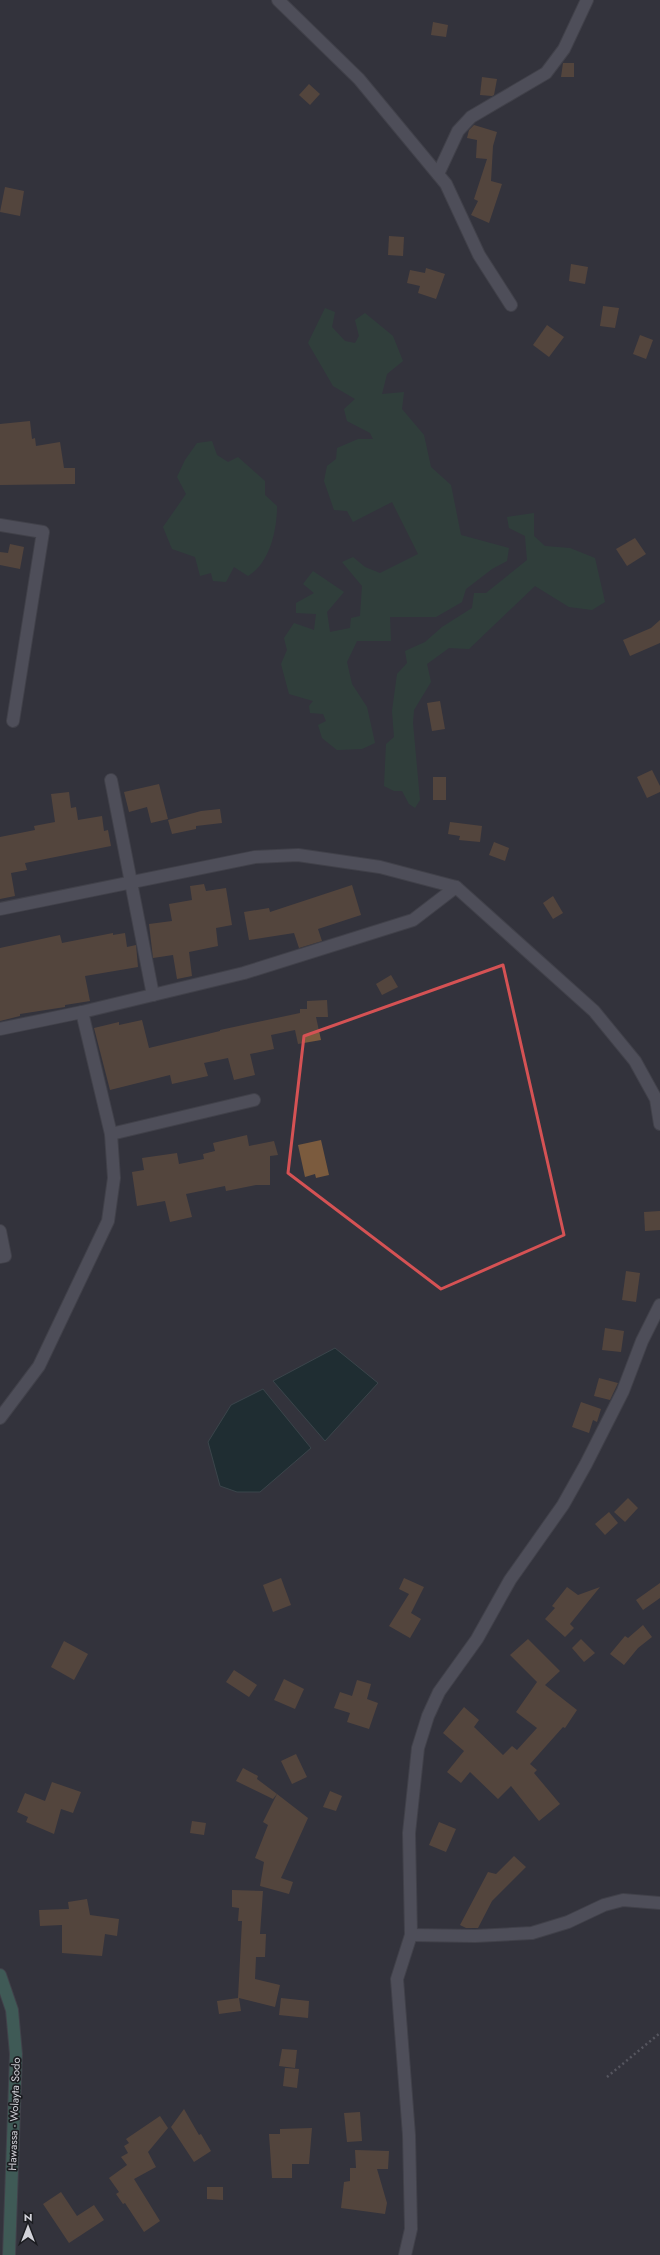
<svg xmlns="http://www.w3.org/2000/svg" width="660" height="2255" font-family="Jost,sans-serif">
<rect width="100%" height="100%" fill="#33333d"/>
<!-- green -->
<g fill="#2d4d3b">
<path d="M325 308 335 312 332 327 345 341 355 343 359 336 355 320 365 313 393 336 403 361 387 374 382 394 404 392 402 409 424 435 431 467 451 485 461 535 509 548 507 561 492 569 466 589 462 602 436 617H390L391 641H357L347 662 352 684 367 707 375 743 362 749 337 750 322 738 318 725 326 721 323 714 310 713 309 706 313 701 289 694 281 664 287 650 284 638 294 623 314 630 316 614 296 613V603L314 593 303 584 313 571 344 592 327 612 330 632 350 628 351 618 360 616 362 586 342 562 353 557 365 567 380 573 418 554 392 502 353 522 347 511 334 510 324 481 327 466 336 459 337 448 358 439H373L370 433 347 421 344 409 355 399 333 386 308 343Z"/>
<path d="M212 441 217 455 228 462 238 457 265 481V495L277 506C277 530 270 563 248 576L234 567 226 582 213 581 211 573 200 576 195 557 172 549 163 527 186 494 177 477 185 460 197 443Z"/>
<path d="M534 513V536L545 546 570 548 595 558 605 602 592 610 569 607 535 586 469 649 449 648 427 664 431 682 414 710 413 723 420 800 415 808 409 804 402 791H394L384 786 386 744 394 737 392 711 397 674 407 663 405 651 425 642 442 627 472 608 474 593H486L527 560 525 536 509 528 507 517Z"/>
</g>
<!-- water -->
<g fill="#072727" stroke="#445a5c">
<path d="M335 1348 378 1383 325 1441 273 1381Z"/>
<path d="M263 1389 311 1448 260 1492H237L220 1486 208 1442 231 1405Z"/>
</g>
<!-- building -->
<g fill="#7b5b3e">
<path d="M433 22 448 25 446 37 431 35Z"/>
<path d="M563 63H574V77H561Z"/>
<path d="M482 77 497 79 494 95 492 96 480 95Z"/>
<path d="M309 84 320 94 310 105 299 95Z"/>
<path d="M474 125 497 132 493 146 491 181 502 184 489 223 471 215 478 201 474 199 487 159 476 158 477 140 467 138 469 130Z"/>
<path d="M5 187 24 191 20 216 0 212Z"/>
<path d="M389 236 404 237 403 256 388 255Z"/>
<path d="M571 264 588 267 585 284 569 281Z"/>
<path d="M426 268 445 274 436 299 418 293 420 286 407 283 410 270 425 273Z"/>
<path d="M603 306 619 308 615 328 600 326Z"/>
<path d="M547 325 564 337 549 357 533 345Z"/>
<path d="M640 335 653 340 646 359 633 354Z"/>
<path d="M30 421 32 439 35 438 36 446 60 442 64 468H75V484L0 485V424Z"/>
<path d="M635 538 646 554 627 566 616 549Z"/>
<path d="M10 544 24 547 20 569 0 565V552L8 553Z"/>
<path d="M660 620V643L630 656 623 640 651 628Z"/>
<path d="M440 701 445 729 432 731 427 703Z"/>
<path d="M652 770 660 786V792L647 798 637 777Z"/>
<rect x="433" y="777" width="13" height="23"/>
<path d="M159 784 168 819 151 823 147 807 129 812 124 792Z"/>
<path d="M69 792 71 808 76 807 78 820 102 816 104 831 108 830 111 846 25 863 27 870 11 873 15 896 0 899V837L35 830 34 826 55 822 51 794Z"/>
<path d="M220 809 222 823 196 826V829L172 834 168 820 201 811Z"/>
<path d="M450 822 482 826 480 842 459 840 460 836 448 834Z"/>
<path d="M494 842 509 848 505 861 489 855Z"/>
<path d="M204 884 206 891 226 888 232 925 216 928 218 946 189 952 192 976 177 979 173 955 153 958 149 924 172 921 169 904 192 900 190 886Z"/>
<path d="M352 885 361 915 318 929 322 941 299 948 294 933 249 940 244 912 269 908 270 912Z"/>
<path d="M553 896 563 913 553 919 543 903Z"/>
<path d="M113 933V935L125 933 127 947 136 945 138 967 85 976 90 1001 65 1005V1007L20 1014V1016L0 1021V948L60 935 62 943Z"/>
<path d="M391 975 398 987 382 995 376 984Z"/>
<path d="M327 1000 328 1017H316L321 1040 298 1044 295 1030 271 1035 274 1049 250 1054 255 1075 234 1080 228 1058 204 1063 208 1076 172 1084 170 1075 110 1090 94 1028 119 1022V1025L142 1020 149 1048 220 1031V1030L300 1013V1009H307V1001Z"/>
<path d="M247 1135 249 1146 274 1141 278 1155 270 1156V1185H256L226 1191 225 1186 186 1194 192 1217 170 1222 165 1201 137 1206 132 1172 144 1170 142 1158 177 1153 179 1164 204 1159 203 1154 215 1151 213 1143Z"/>
<path d="M321 1140 329 1175 316 1178 315 1174 305 1177 298 1145Z"/>
<path d="M660 1211V1230L645 1231 644 1212Z"/>
<path d="M626 1271 640 1273 636 1302 622 1300Z"/>
<path d="M605 1328 624 1331 621 1352 602 1350Z"/>
<path d="M599 1378 618 1383 610 1400 594 1396Z"/>
<path d="M581 1402 601 1409 597 1422 593 1420 589 1433 572 1427Z"/>
<path d="M628 1498 638 1508 625 1522 614 1512Z"/>
<path d="M609 1512 618 1523 605 1535 595 1524Z"/>
<path d="M281 1578 291 1605 273 1612 263 1585Z"/>
<path d="M404 1578 424 1587 411 1613 421 1619 410 1638 389 1626 409 1594 399 1589Z"/>
<path d="M660 1583V1598L643 1610 636 1600Z"/>
<path d="M567 1587 578 1595 600 1587 570 1624 574 1628 565 1637 545 1619 555 1608 552 1606Z"/>
<path d="M643 1625 652 1637 638 1648 624 1665 610 1654 625 1636 628 1638Z"/>
<path d="M528 1639 560 1671 545 1685 577 1710 565 1728 563 1727 530 1764 537 1770 534 1773 560 1804 539 1821 511 1786 498 1799 470 1772 461 1783 447 1772 464 1751 443 1733 464 1707 479 1720 474 1727 503 1755 512 1746 517 1750 537 1728 516 1712 537 1682 510 1655Z"/>
<path d="M581 1639 595 1653 584 1662 572 1648Z"/>
<path d="M64 1641 88 1654 74 1680 51 1667Z"/>
<path d="M234 1670 257 1685 249 1697 226 1682Z"/>
<path d="M284 1679 304 1689 295 1709 274 1700Z"/>
<path d="M357 1680 371 1684 367 1699 378 1703 369 1729 347 1722 350 1713 334 1708 340 1692 352 1696Z"/>
<path d="M296 1754 307 1777 292 1784 281 1761Z"/>
<path d="M243 1768 258 1776 257 1779 277 1794 273 1799 236 1781Z"/>
<path d="M52 1782 81 1792 73 1813 61 1809 54 1834 26 1822 28 1817 17 1812 25 1793 45 1801Z"/>
<path d="M330 1791 342 1796 336 1811 323 1807Z"/>
<path d="M277 1794 308 1818 281 1878 293 1882 289 1894 260 1886 264 1862 255 1858 268 1825 263 1822Z"/>
<path d="M192 1821 206 1823 204 1835 190 1833Z"/>
<path d="M439 1822 456 1829 446 1852 429 1845Z"/>
<path d="M514 1856 526 1867 492 1901 478 1928H466L460 1925 488 1872 496 1874Z"/>
<path d="M232 1890 263 1891 260 1934H266L265 1957H256L255 1979 280 1985 275 2007 239 1998 241 2011 219 2014 217 2001 238 1998 242 1921H238L239 1908 232 1907Z"/>
<path d="M87 1899 90 1915 119 1919 117 1936 105 1934 102 1956 62 1953V1925L40 1926 39 1910 69 1909 68 1902Z"/>
<path d="M281 1998 309 2001 308 2018 279 2015Z"/>
<path d="M282 2049 297 2050 295 2068 279 2066Z"/>
<path d="M285 2068 299 2069 297 2088 283 2086Z"/>
<path d="M184 2109 199 2135 201 2134 211 2151 194 2162 171 2127Z"/>
<path d="M360 2112 362 2141 347 2142 344 2113Z"/>
<path d="M160 2116 168 2128 148 2152 156 2167 134 2179 160 2221 144 2232 125 2203 123 2204 116 2194 119 2192 109 2178 127 2165 121 2157 128 2153 124 2146 129 2143 126 2139Z"/>
<path d="M312 2128 309 2164H292V2178H272L269 2134H280V2129Z"/>
<path d="M355 2150 389 2151 388 2169H377L387 2203 385 2214 341 2208 344 2182 350 2181V2168H356Z"/>
<path d="M207 2187H223V2200L207 2199Z"/>
<path d="M61 2192 77 2216 94 2205 104 2220 69 2243 43 2204Z"/>
</g>
<g fill="none" stroke-linecap="round" stroke-linejoin="round">
<!-- minor casing -->
<g stroke="#52525a" stroke-width="14">
<g id="minor">
<path d="M278 0 359 79 446 184 479 255 511 305"/>
<path d="M438 174 458 131 471 117 546 73 564 49 587 0"/>
<path d="M0 525 43 532 13 721"/>
<path d="M111 780 153 995"/>
<path d="M0 909 255 857 298 855 380 867 456 887"/>
<path d="M0 1029 82 1012 244 973 413 920 456 887 594 1011 635 1061 656 1099 660 1124"/>
<path d="M111 1134 254 1100"/>
<path d="M0 1231 5 1256 0 1257"/>
<path d="M0 1418 39 1366 108 1221 114 1178 111 1134 82 1012"/>
<path d="M411 1935 475 1936 532 1933 568 1922 604 1905 623 1900 660 1903"/>
<path d="M405 2255 411 2229 409 2135 397 1979 411 1935 409 1833 418 1748 428 1716 439 1692 477 1639 510 1580 563 1505 586 1464 623 1391 642 1341 660 1305"/>
</g>
</g>
<!-- major casing -->
<g stroke="#52525a" stroke-width="14">
<path id="major" d="M0 1975 12 2010 16 2054 9 2255"/>
</g>
<!-- path -->
<path stroke="#818189" stroke-width="2.5" stroke-dasharray="2 3" stroke-linecap="butt" d="M607 2077 660 2033"/>
<!-- minor -->
<use href="#minor" stroke="#70707c" stroke-width="12"/>
<!-- major -->
<use href="#major" stroke="#4e8977" stroke-width="12"/>
</g>
<!-- marked area -->
<path d="M0 0H660V2255H0ZM503 965 564 1235 441 1289 288 1173 304 1036Z" fill="#33333d" fill-opacity=".55" fill-rule="evenodd"/>
<path fill="none" stroke="#d55254" stroke-width="3" stroke-linejoin="round" d="M503 965 564 1235 441 1289 288 1173 304 1036Z"/>
<g text-anchor="middle" stroke-width="3.5" stroke-linejoin="round" paint-order="stroke">
<!-- street labels -->
<g font-size="11" fill="#d2d2d9" stroke="#1b1c20">
<text transform="translate(14 2114) rotate(-88)" y="4">Hawassa - Wolayta Sodo</text>
</g>
</g>
<!-- north arrow -->
<g transform="translate(28 2227)" stroke="#1b1c20" stroke-width="3" paint-order="stroke">
<path d="M0-3L7 15L0 10L-7 15Z" fill="#d2d2d9"/>
<text y="-6" font-size="11" font-weight="bold" text-anchor="middle" fill="#d2d2d9">N</text>
</g>
</svg>
